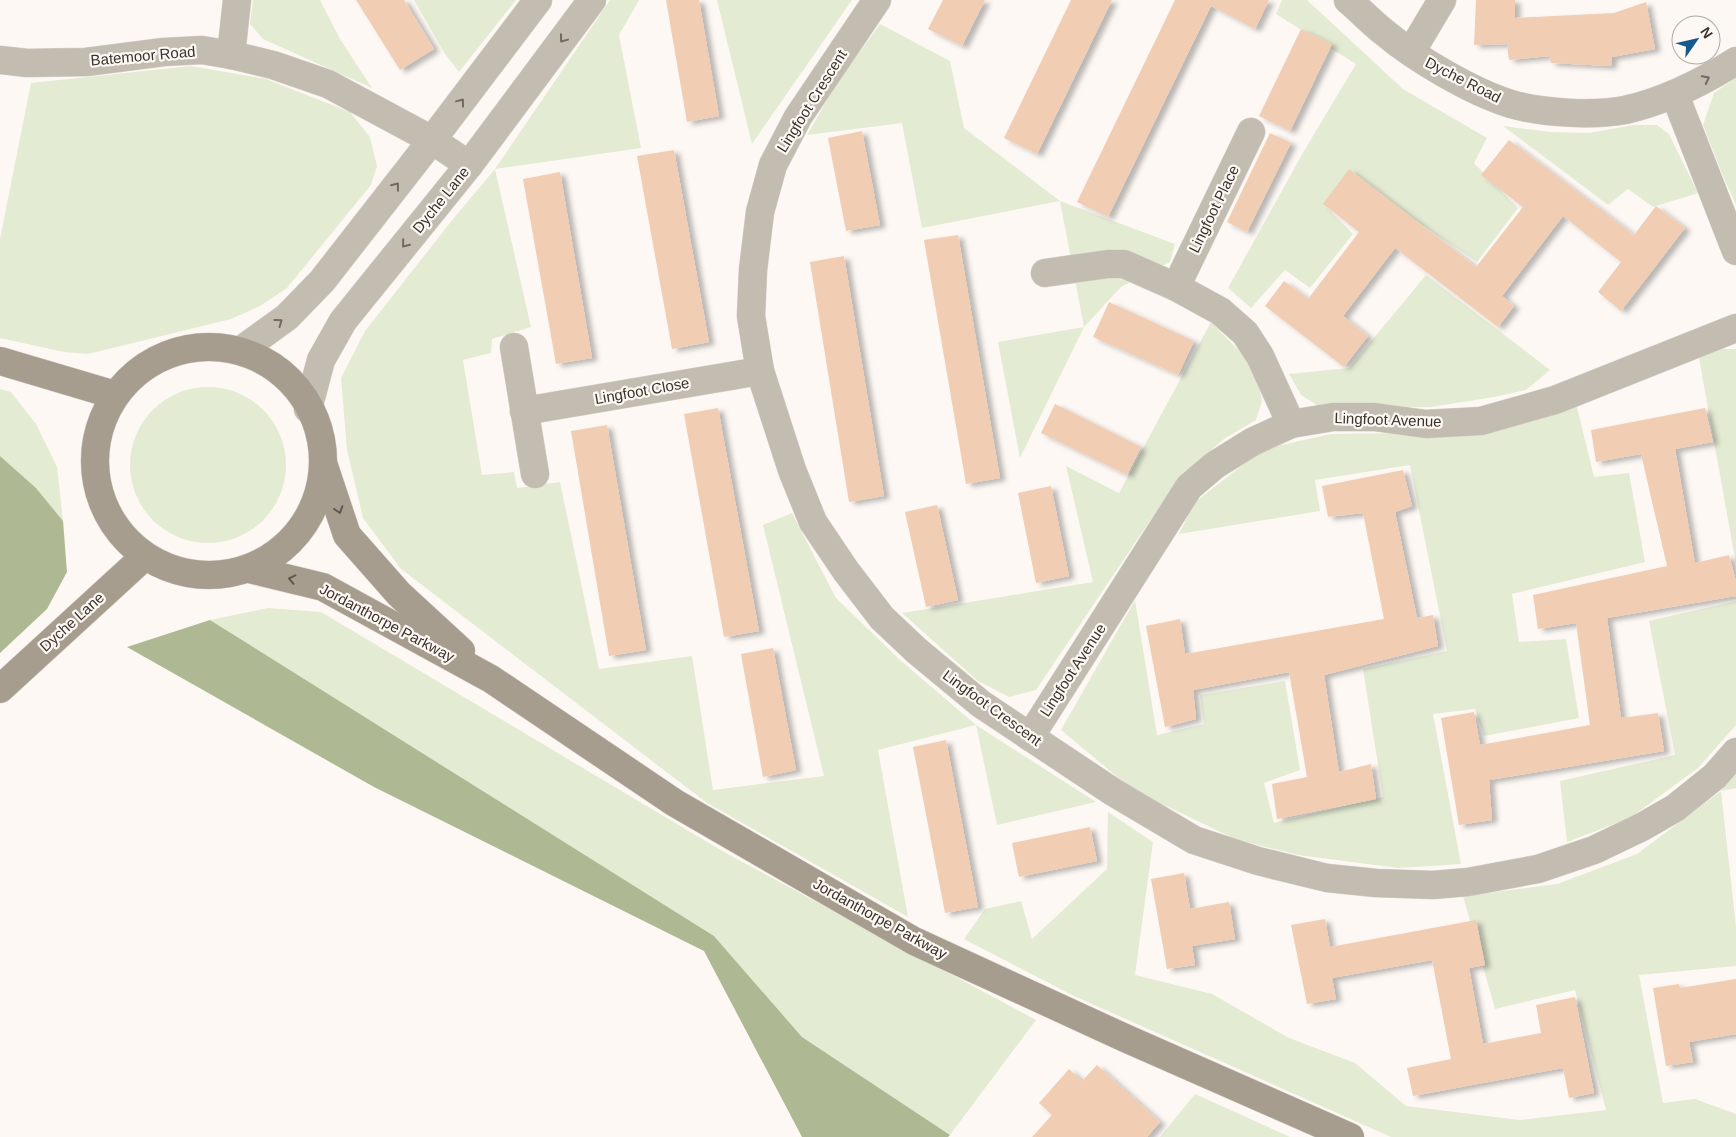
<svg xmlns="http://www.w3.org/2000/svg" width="1736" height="1137" font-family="Arial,sans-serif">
<defs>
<filter id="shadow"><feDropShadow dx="5.5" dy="3" stdDeviation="2.5" flood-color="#0004"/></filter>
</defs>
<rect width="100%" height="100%" fill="#fdf8f4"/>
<!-- green -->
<g fill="#e4ebd3">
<path d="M253 0H320L340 39 372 88 263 39 250 24Z"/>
<path d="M414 0H516L459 72 445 54Z"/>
<path d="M610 0H639L619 35 641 148 495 169 531 327 492 339 491 353 463 360 482 475 514 472 517 488 560 482 599 669 692 656 713 790 824 776 763 525 792 513 836 598 900 660 976 725 1096 802 997 825 976 725 878 750 908 917 707 803 401 569 363 518 347 450 341 378 365 331 453 219 495 169Z"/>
<path d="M717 0H852L752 144Z"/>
<path d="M1282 0H1307L1403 89 1487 138 1474 163 1518 208 1477 262 1347 174 1325 205 1353 234 1310 288 1285 270 1251 308 1228 288 1304 151 1356 64 1276 14Z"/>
<path d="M880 24 950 61 964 128 1060 201 1175 244 1170 262 1121 287 1084 327 1020 458 998 342 1084 327 1060 201 922 228 902 123 807 135 838 81Z"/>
<path d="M191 66 266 79 350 112 370 137 377 166 371 185 287 288 260 306 231 319 88 354 64 352 0 338V239L31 83Z"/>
<path d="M1736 78V205L1723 176 1703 125 1714 93Z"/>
<path d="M1633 125H1657L1669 134 1698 193 1653 207 1628 189 1608 205 1503 126 1551 132 1589 133Z"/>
<path d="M1426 275 1550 370 1526 390 1494 397 1431 407H1320L1301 395 1289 374 1349 368Z"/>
<path d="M1211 322 1245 357 1258 377 1262 401 1256 420 1224 439 1178 479 1036 690 1009 697 978 681 902 613 1093 582 1066 466 1119 493Z"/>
<path d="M1717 349H1736V564L1699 358Z"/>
<circle cx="208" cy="465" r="78"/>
<path d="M0 389 11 392 36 424 57 467 63 521 36 488 0 456Z"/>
<path d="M1576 403 1594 477 1629 473 1645 562 1512 594 1519 642 1566 639 1579 718 1484 736 1475 709 1433 714 1461 864 1398 868 1298 855 1235 839 1133 790 1061 730 1135 600 1157 735 1204 724 1200 695 1285 681 1300 770 1264 783 1274 823 1383 797 1363 669 1447 651 1410 465 1315 480 1320 511 1179 534 1194 503 1263 449 1331 434 1406 433Z"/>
<path d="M1736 601V725L1698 768 1630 818 1567 842 1560 781 1675 755 1649 621Z"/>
<path d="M268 608 321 612 724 852 1036 1020 950 1135 802 1037 714 936 210 620Z"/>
<path d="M1736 772V788L1721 791 1736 926V966L1639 975 1663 1103 1695 1099 1736 1114V1137H1391L1074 996 964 939 985 909 1021 901 1032 939 1107 869 1108 812 1153 842 1135 975 1212 994 1289 1038 1355 1063 1406 1106 1520 1120 1606 1110 1575 990 1495 1009 1463 896 1557 884 1637 854 1721 791Z"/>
<path d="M1195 1094 1290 1137H1160Z"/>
</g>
<!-- forest -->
<g fill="#aeb993">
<path d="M0 456 36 488 63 521 67 572 47 609 0 653Z"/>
<path d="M210 620 714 936 802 1037 950 1135 948 1137H802L704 951 374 787 127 647Z"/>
</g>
<!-- building -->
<g fill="#f1cdb4" filter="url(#shadow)">
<path d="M356 0H404L434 49 400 70Z"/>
<path d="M666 0H699L719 116 687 122Z"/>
<path d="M943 0H985L962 46 928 29Z"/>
<path d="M1071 0H1112L1037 154 1004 138Z"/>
<path d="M1175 0H1269L1255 29 1211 6 1108 217 1077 202Z"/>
<path d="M1476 0H1515V18L1614 13 1646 2 1655 49 1612 57 1611 66 1551 63 1549 56 1509 60 1507 44 1474 45Z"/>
<path d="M1301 29 1332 44 1290 131 1259 116Z"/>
<path d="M862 131 880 225 846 231 828 138Z"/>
<path d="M1270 133 1291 143 1247 232 1227 222Z"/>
<path d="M1509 140 1634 235 1656 206 1685 228 1621 311 1598 292 1621 262 1563 216 1502 296 1514 306 1498 327 1395 248 1343 316 1368 336 1344 367 1265 306 1284 281 1308 299 1359 232 1323 204 1349 169 1476 267 1523 207 1481 175Z"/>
<path d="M674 150 709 342 672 349 637 156Z"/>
<path d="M560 172 592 358 556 364 523 179Z"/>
<path d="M958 235 1000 478 966 484 924 240Z"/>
<path d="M844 256 884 496 849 502 810 262Z"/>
<path d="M1109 302 1194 341 1178 375 1093 337Z"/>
<path d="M1055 404 1141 447 1127 475 1041 433Z"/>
<path d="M718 408 759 631 724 637 684 414Z"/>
<path d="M1705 408 1713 442 1675 449 1695 563 1729 555 1736 582V596L1607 618 1621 718 1658 713 1664 751 1489 780 1492 820 1459 825 1441 718 1474 712 1480 745 1590 725 1576 623 1538 629 1533 595 1667 566 1641 454 1596 462 1591 430Z"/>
<path d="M607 425 646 650 609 656 571 431Z"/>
<path d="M1403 470 1412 506 1395 512 1417 618 1433 615 1438 646 1324 675 1339 772 1371 764 1376 799 1277 819 1272 784 1307 777 1289 672 1193 690 1196 719 1165 727 1146 626 1180 619 1185 654 1384 619 1363 513 1328 517 1322 486Z"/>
<path d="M1051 486 1069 576 1036 583 1018 493Z"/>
<path d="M937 505 958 600 926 607 905 512Z"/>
<path d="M773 648 796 770 763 777 741 654Z"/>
<path d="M946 740 978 907 945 913 913 747Z"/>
<path d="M1090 827 1097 861 1019 877 1012 843Z"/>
<path d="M1184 873 1190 909 1229 902 1235 939 1192 946 1195 965 1167 969 1151 879Z"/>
<path d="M1325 919 1330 947 1476 920 1485 965 1469 968 1483 1044 1541 1033 1536 1005 1575 997 1594 1093 1569 1098 1563 1068 1413 1096 1407 1068 1451 1059 1432 960 1332 978 1336 999 1307 1004 1291 925Z"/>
<path d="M1736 979V1034L1689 1042 1693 1062 1666 1066 1653 988 1679 984 1680 988Z"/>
<path d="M1097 1065 1160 1122 1147 1137H1032L1052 1115 1039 1103 1069 1069 1082 1081Z"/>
</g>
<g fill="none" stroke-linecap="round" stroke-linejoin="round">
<!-- minor casing -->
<g stroke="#dad4d0" stroke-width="29">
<g id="minor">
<path d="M877 0 798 117 773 165 760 212 753 270 751 316 760 371 792 470 813 522 846 571 882 618 917 651 981 704 1113 792 1194 840 1258 861 1327 878 1376 883 1433 885 1468 882 1538 869 1594 850 1642 827 1675 808 1715 776 1736 752"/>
<path d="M1348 0C1361 11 1372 23 1385 33 1416 59 1472 92 1511 104 1542 113 1593 116 1625 110 1665 101 1701 83 1736 61"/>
<path d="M1411 52 1442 0"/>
<path d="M231 55 237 0"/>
<path d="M0 60 27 63 86 62 164 52 202 50 231 55 273 65 328 84 432 140 469 165"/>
<path d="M1675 95 1736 251"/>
<path d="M1045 273 1108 264H1124L1176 287 1220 311 1245 333 1260 356 1291 424"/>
<path d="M1176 287 1251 132"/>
<path d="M514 347 535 474"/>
<path d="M524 411 760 371"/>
<path d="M1030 737 1189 487 1215 465 1252 442 1291 424 1333 417H1374L1426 424 1481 421 1555 400 1736 328"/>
</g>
</g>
<!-- tertiary casing -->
<g stroke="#dad4d0" stroke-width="29">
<g id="tertiary">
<path d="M240 351 287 317 322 281 432 140 538 0"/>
<path d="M308 409 321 360 343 321 469 165 592 0"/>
</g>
</g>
<!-- secondary casing -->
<g stroke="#dad4d0" stroke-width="29">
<g id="secondary">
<circle cx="209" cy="461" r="114"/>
<path d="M0 361 115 395"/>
<path d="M324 466 347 535 399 594 461 651"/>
<path d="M249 569 323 587 491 679 675 803 914 941 1125 1038 1350 1137"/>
<path d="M0 689 144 557"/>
</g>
</g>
<!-- minor -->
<use href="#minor" stroke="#c2bcb1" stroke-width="28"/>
<!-- tertiary -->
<use href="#tertiary" stroke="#c2bcb1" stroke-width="28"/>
<!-- secondary -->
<use href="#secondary" stroke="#a69d8e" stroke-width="28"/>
</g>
<!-- one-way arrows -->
<defs><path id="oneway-chevron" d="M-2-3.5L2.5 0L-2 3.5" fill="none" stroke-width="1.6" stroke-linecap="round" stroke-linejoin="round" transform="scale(1.25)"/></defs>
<g stroke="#726961">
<use href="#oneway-chevron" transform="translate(563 39) rotate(127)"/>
<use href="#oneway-chevron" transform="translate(1706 79) rotate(-27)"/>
<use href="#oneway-chevron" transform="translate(461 102) rotate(-53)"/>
<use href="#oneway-chevron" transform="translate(396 186) rotate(-52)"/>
<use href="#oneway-chevron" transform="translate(405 244) rotate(129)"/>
<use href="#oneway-chevron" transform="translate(279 322) rotate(-36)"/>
</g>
<g stroke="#61574e">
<use href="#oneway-chevron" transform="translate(339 510) rotate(72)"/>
<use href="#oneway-chevron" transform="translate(292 579) rotate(-167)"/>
</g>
<g text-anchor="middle" stroke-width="4.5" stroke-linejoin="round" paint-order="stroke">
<!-- street labels -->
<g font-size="15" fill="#3c322b" stroke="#fdf8f4">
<text transform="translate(143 56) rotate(-5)" y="5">Batemoor Road</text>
<text transform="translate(1463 80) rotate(27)" y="5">Dyche Road</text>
<text transform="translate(812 101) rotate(-58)" y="5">Lingfoot Crescent</text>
<text transform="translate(441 200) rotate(-51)" y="5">Dyche Lane</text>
<text transform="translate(1214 209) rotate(-64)" y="5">Lingfoot Place</text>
<text transform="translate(642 391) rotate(-10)" y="5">Lingfoot Close</text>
<text transform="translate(1388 420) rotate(2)" y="5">Lingfoot Avenue</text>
<text transform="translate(72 622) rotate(-42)" y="5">Dyche Lane</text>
<text transform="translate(387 623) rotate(28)" y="5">Jordanthorpe Parkway</text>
<text transform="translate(1073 670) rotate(-57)" y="5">Lingfoot Avenue</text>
<text transform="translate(992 708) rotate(36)" y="5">Lingfoot Crescent</text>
<text transform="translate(880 919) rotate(29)" y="5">Jordanthorpe Parkway</text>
</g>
</g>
<!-- north arrow -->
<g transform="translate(1696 40) rotate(56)"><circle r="24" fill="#fdf8f4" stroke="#b0a9a4"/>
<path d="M0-4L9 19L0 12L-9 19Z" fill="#155a8f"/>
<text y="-8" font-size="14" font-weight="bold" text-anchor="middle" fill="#3c322b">N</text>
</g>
</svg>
